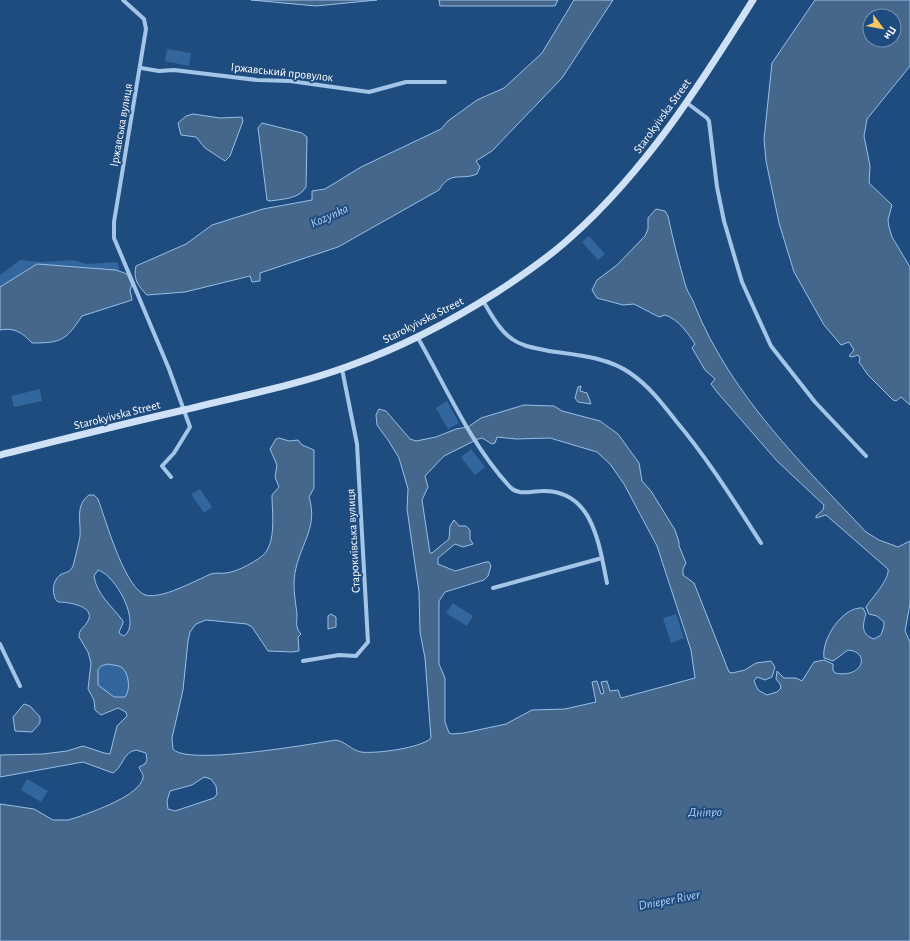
<svg xmlns="http://www.w3.org/2000/svg" width="910" height="941" font-family="'Alegreya Sans',sans-serif">
<rect width="100%" height="100%" fill="#1f4c7f"/>
<!-- green -->
<g fill="#32669d">
<path d="M167 49 191 53 189 66 165 61Z"/>
<path d="M589 236 605 254 598 260 582 242Z"/>
<path d="M20 260 40 262 73 260 87 264 117 262 119 267V274L37 264 0 287V275Z"/>
<path d="M40 389 42 401 14 407 11 396Z"/>
<path d="M447 401 459 423 448 429 436 408Z"/>
<path d="M471 449 485 467 475 475 461 457Z"/>
<path d="M200 489 212 507 204 513 191 494Z"/>
<path d="M453 603 473 616 467 626 446 613Z"/>
<path d="M676 614 684 638 671 643 663 618Z"/>
<path d="M108 664C112 665 117 665 121 667 129 672 131 690 125 697 113 701 104 692 97 684 98 674 96 666 108 664Z"/>
<path d="M27 779 48 791 41 802 21 790Z"/>
</g>
<!-- water -->
<g fill="#46678c" stroke="#97c0e9" fill-rule="evenodd">
<path d="M251 0H377L316 6Z"/>
<path d="M439 0H558L555 6H440Z"/>
<path d="M574 0H613L562 78 492 151 476 161 480 167 477 174C460 181 451 170 439 190L338 247 260 273V281L252 282 250 276 185 292 147 295C138 286 133 279 136 266L186 244 212 225 263 209 312 200V191L325 189 361 167 441 129 448 121 477 100 504 88 542 53Z"/>
<path d="M815 0H910V66L867 119 864 136 870 166 869 183 892 205 888 220 889 227 892 237 910 267V405L901 397 896 401 893 400 868 375 859 362 860 358 858 355 852 357 849 356 854 350 849 342 841 345 824 325 794 272 779 223 766 161 764 139 772 63ZM870 16H894V40H870Z"/>
<path d="M193 114 220 118 242 117 243 121 230 156 225 161 205 148 196 137 181 135 178 123 186 116Z"/>
<path d="M262 123 302 133 307 137 306 187C299 199 283 199 270 201L267 200 258 128Z"/>
<path d="M656 209 665 211 668 216C673 240 679 263 686 287 688 293 693 299 695 306 731 395 802 464 866 532L879 540 898 547 910 541V604L905 631 910 642V941H0V804L34 809 53 820H68L78 817C94 811 139 796 143 778 144 774 140 771 139 767L145 764 147 760 146 753 136 750C123 752 123 767 113 773L83 762 0 777V755L43 754 67 751 83 746 104 753 110 754 117 726 127 716 126 712 118 708 101 715 95 710 94 700 88 689 91 663 88 652 79 637C79 630 82 629 86 624 100 606 67 602 58 602 51 596 52 581 60 575 65 572 70 573 73 566 75 559 79 542 80 536 81 521 75 505 89 495H94L98 499C106 521 123 582 143 594 158 602 196 580 211 574 217 572 221 574 226 573 237 572 260 560 266 552 276 537 272 512 272 495L279 487 275 477 277 465 270 449 276 439 279 438 289 441 298 440 302 445 314 450V488L309 497C318 526 302 542 296 568 292 583 295 598 297 614 297 621 295 628 301 634L298 637 299 651 292 652 268 651 252 627 247 624 206 620 196 624 190 632 188 641 183 690 172 738 173 749C187 766 311 744 336 740 346 742 351 750 361 752 375 754 422 748 431 738L425 658 420 632 419 592 407 509 408 489 399 458 388 440 377 425 376 415 379 409 386 411 410 439 416 441 436 437 456 429 468 427 481 418 524 405 554 406 562 411 600 421 618 434 639 463 642 481 651 491 675 530 679 542V546L686 563 683 569V575L694 583 729 672 732 673 745 670 756 663 771 661 775 667 772 677 765 680 757 677 754 681 758 690 767 695 777 692 781 688 780 684 776 679 777 671 784 678H796L802 681 814 662 824 660 833 664V670L835 673C863 679 871 652 848 650L833 661 824 658C821 639 843 606 863 608L866 614C863 624 860 634 874 639L881 635 884 626V622L877 616 869 614 866 607C871 599 890 579 888 569L826 515 816 518V516L823 510 824 505 777 461 717 392 711 384 715 379 705 370 692 348 695 344C688 333 678 319 665 315L659 317 634 304 623 305 597 298 592 290 597 280 617 265 645 236 648 229V218ZM497 437 516 439 550 438 597 452 610 464 624 484 657 546 691 650 695 678 621 698 618 690 610 691 607 681 601 682 604 693 601 694 597 681 592 682 596 702 565 709 532 710 506 724 464 733 452 734 449 733 445 722V678L439 664V601L445 592 484 580 488 576 491 566 489 562H486L455 571 438 564V558L455 544 463 547 473 544 470 539V530L466 526H459L454 520 450 526 449 539 432 553H430L422 500 428 487 425 476 444 456 478 439 482 438 492 444 495 443ZM98 570C116 575 142 624 124 636L120 634 119 632 123 623V621C113 607 96 594 94 576ZM108 664C112 665 117 665 121 667 129 672 131 690 125 697H114L98 685V670L101 666ZM204 777 211 779 216 786 217 794 214 798 175 811 168 809 167 801 170 791 192 785Z"/>
<path d="M37 264 116 270 127 274 132 285 130 290 132 300 82 316C66 340 62 343 32 343 23 333 14 327 0 330V287Z"/>
<path d="M581 386 580 391 587 393 591 404 578 402 575 398 578 387Z"/>
<path d="M331 614 336 617V627L328 629V616Z"/>
<path d="M24 704 30 706 40 717V723L32 732 15 731 13 717Z"/>
</g>
<g fill="none" stroke-linecap="round" stroke-linejoin="round">
<!-- street -->
<g stroke="#a3c5e8" stroke-width="4">
<path d="M123 0 144 19 146 29 114 222V238L169 369 190 427 174 453 162 466 171 477"/>
<path d="M141 68 159 71 174 70 257 80 290 81 369 92 406 82H445"/>
<path d="M687 103 707 118 709 121 717 187 724 221 742 282 771 346 815 402 866 456"/>
<path d="M483 301C491 314 499 330 512 339 523 347 536 348 549 351 577 355 607 357 630 373 649 386 662 403 676 421 708 459 734 501 761 543"/>
<path d="M418 338C446 387 471 445 510 487 519 496 531 491 542 491 583 490 595 525 602 558L493 588"/>
<path d="M602 558 607 583"/>
<path d="M0 644 20 686"/>
<path d="M303 661 339 655 356 656 368 642 357 444 342 369"/>
</g>
<!-- secondary -->
<path stroke="#cee1f6" stroke-width="7" d="M0 455C61 440 122 424 184 410 239 396 295 386 349 366 402 347 450 322 497 292 523 275 548 258 571 237 646 170 700 85 753 0"/>
</g>
<g text-anchor="middle" stroke-width="4" stroke-linejoin="round" paint-order="stroke">
<!-- street labels -->
<g font-size="12" fill="#fff" stroke="#1f4c7f">
<text transform="translate(282 72) rotate(6)" y="4">Іржавський провулок</text>
<text transform="translate(662 116) rotate(-54)" y="4">Starokyivska Street</text>
<text transform="translate(121 125) rotate(-80)" y="4">Іржавська вулиця</text>
<text transform="translate(423 320) rotate(-27)" y="4">Starokyivska Street</text>
<text transform="translate(117 415) rotate(-14)" y="4">Starokyivska Street</text>
<text transform="translate(353 541) rotate(-93)" y="4">Старокиївська вулиця</text>
</g>
<!-- water labels -->
<g font-size="13" font-style="italic" fill="#afceef" stroke="#1f4c7f">
<text transform="translate(329 215) rotate(-24)" y="5">Kozynka</text>
<text x="705" y="816">Дніпро</text>
<text transform="translate(669 899) rotate(-11)" y="5">Dnieper River</text>
</g>
</g>
<!-- north arrow -->
<g transform="translate(882 28) rotate(122)"><circle r="19" fill="#1f4c7f" stroke="#7994b2"/>
<path d="M0-3L7 15L0 10L-7 15Z" fill="#f6c763"/>
<text y="-6" font-size="11" font-weight="bold" text-anchor="middle" fill="#ffffff">Пн</text>
</g>
</svg>
